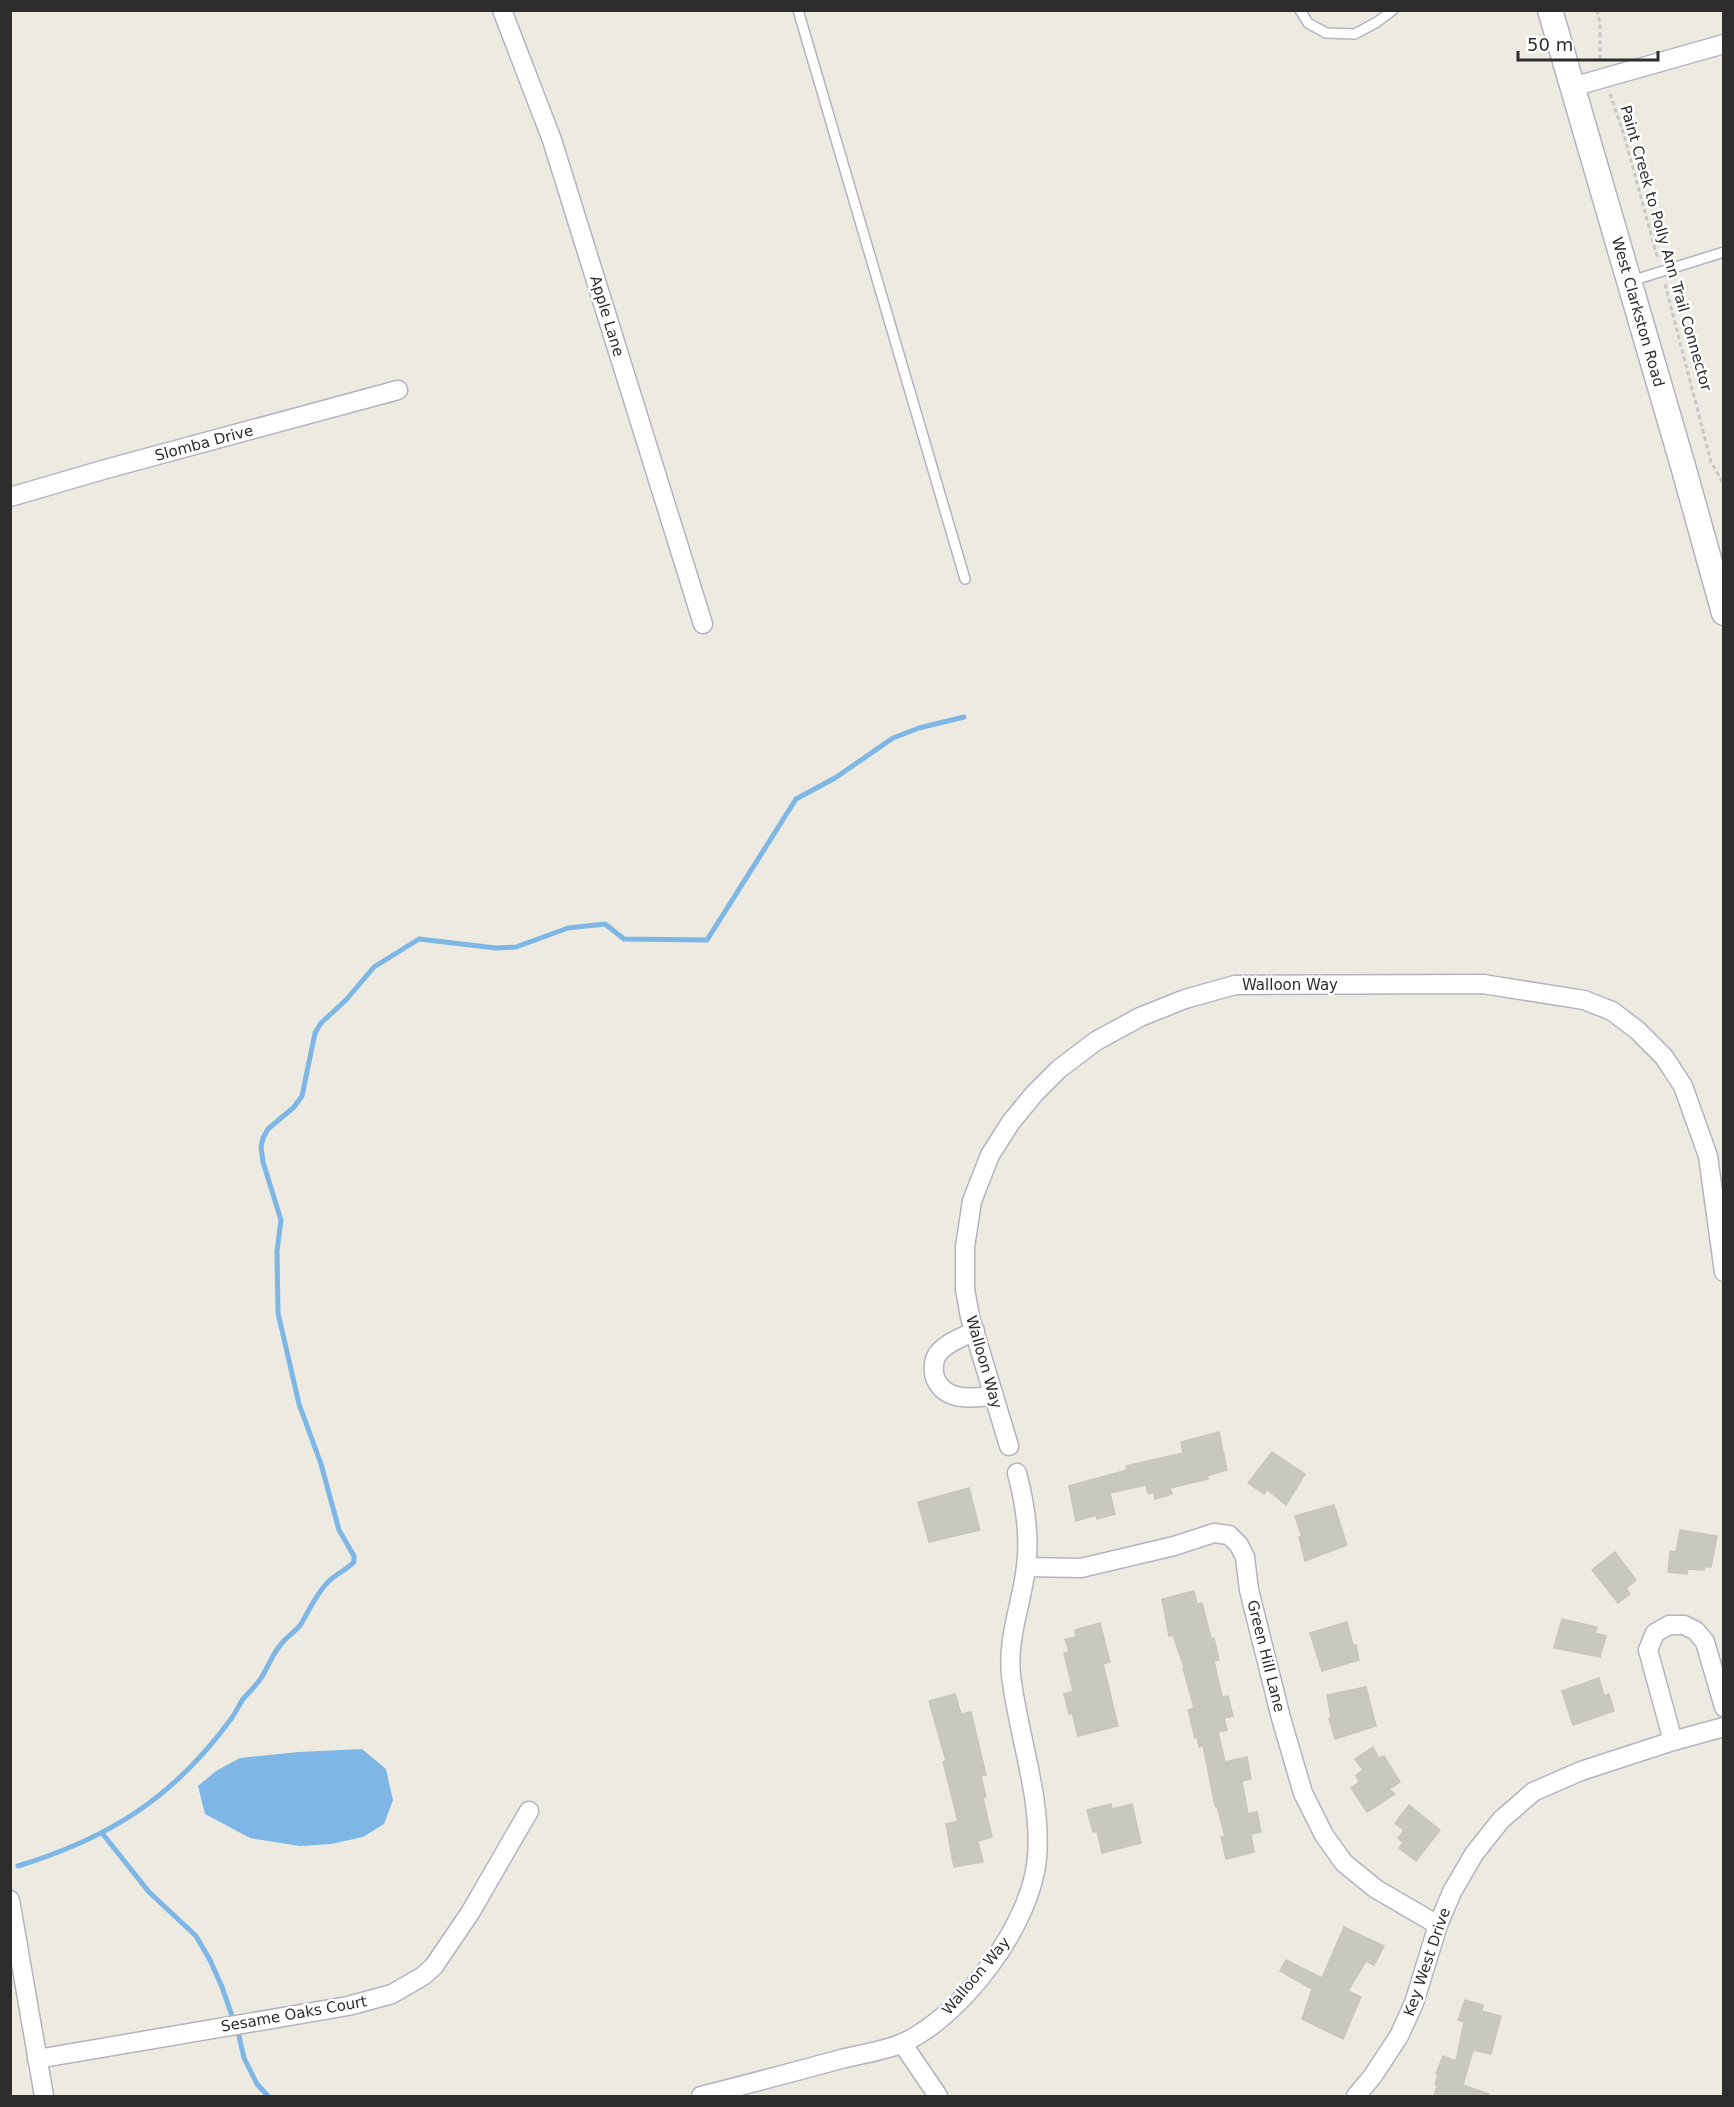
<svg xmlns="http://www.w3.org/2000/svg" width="1734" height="2107" font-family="'DejaVu Sans',sans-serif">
<rect width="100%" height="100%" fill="#edeae1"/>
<!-- water -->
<path fill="#7eb7e5" d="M362 1749 386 1769 393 1800 384 1824 363 1837 331 1844 300 1846 250 1838 205 1814 198 1786 216 1771 240 1758 299 1752Z"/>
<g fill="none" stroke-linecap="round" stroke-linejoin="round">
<!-- stream -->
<g stroke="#7eb7e5" stroke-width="5">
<path d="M102 1833 149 1892 196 1936 210 1960 222 1987 239 2036 244 2058 257 2084 268 2096"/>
<path d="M18 1866C110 1838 174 1797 231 1719 236 1712 239 1705 243 1699 249 1692 256 1686 261 1678 269 1666 272 1654 282 1643 288 1636 296 1631 301 1624 310 1609 316 1594 328 1582 336 1574 346 1570 354 1562V1556L339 1530 321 1464 299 1404 278 1313 277 1251 281 1220 263 1162 261 1147 263 1138 268 1129 294 1107 302 1096 315 1033 321 1023 346 1000 374 967 419 939 496 948 516 947 568 928 605 924 624 939 707 940 796 799 835 778 893 738 919 728 964 717"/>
</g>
</g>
<!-- building -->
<g fill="#c9c8bf" stroke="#c9c6ba" stroke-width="1.5">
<path d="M1219 1432 1227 1470 1207 1476 1208 1479 1170 1488 1172 1494 1155 1499 1154 1492 1148 1494 1146 1485 1110 1493 1115 1514 1097 1519 1096 1515 1076 1521 1069 1486 1127 1470 1126 1466 1183 1453 1181 1442Z"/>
<path d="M1272 1452 1305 1474 1286 1505 1267 1489 1264 1494 1248 1483Z"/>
<path d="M969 1488 980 1530 929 1542 918 1502Z"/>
<path d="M1334 1505 1347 1545 1305 1561 1299 1537H1302L1295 1516Z"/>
<path d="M1680 1530 1717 1536 1711 1567H1704V1570L1688 1569 1687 1574 1668 1572 1670 1551 1676 1552Z"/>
<path d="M1615 1552 1636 1580 1626 1588 1630 1594 1618 1603 1592 1570Z"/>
<path d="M1194 1591 1197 1604 1202 1603 1211 1638H1214L1219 1660 1214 1661 1222 1697 1228 1696 1233 1716 1224 1718 1227 1730 1218 1732 1225 1762 1247 1757 1251 1779 1242 1781 1248 1814 1257 1812 1261 1832 1251 1834 1254 1852 1226 1859 1221 1837H1225L1217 1806H1215L1203 1746 1199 1747 1197 1737 1195 1738 1188 1710 1194 1708 1183 1668 1184 1667 1173 1635 1169 1636 1162 1599Z"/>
<path d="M1562 1619 1597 1627 1595 1633 1606 1636 1600 1657 1554 1648Z"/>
<path d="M1347 1622 1353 1645H1356L1359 1660 1322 1671 1310 1633Z"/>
<path d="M1100 1623 1110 1662 1103 1664 1118 1726 1078 1736 1072 1713 1069 1714 1064 1694 1073 1691 1064 1653 1069 1652 1065 1639 1076 1637 1075 1630Z"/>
<path d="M1599 1678 1604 1696 1609 1694 1614 1711 1573 1725 1562 1691Z"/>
<path d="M1366 1687 1376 1726 1335 1739 1329 1718 1331 1717 1327 1695Z"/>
<path d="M955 1694 961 1714 971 1712 986 1775 981 1776 986 1797 983 1798 992 1837 978 1841 983 1862 954 1867 946 1824 958 1821 943 1762 946 1761 929 1701Z"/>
<path d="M1373 1747 1379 1758 1384 1756 1400 1782 1389 1789 1395 1794 1367 1812 1351 1788 1359 1782 1356 1775 1363 1770 1355 1759Z"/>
<path d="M1111 1804 1112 1809 1132 1804 1141 1843 1102 1853 1097 1831 1093 1832 1087 1810Z"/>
<path d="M1409 1805 1440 1830 1416 1861 1399 1848 1403 1843 1398 1838 1404 1830 1395 1823Z"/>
<path d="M1344 1927 1384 1946 1374 1965 1366 1961 1348 1991 1361 1997 1343 2039 1302 2019 1312 1989 1280 1971 1286 1960 1322 1978Z"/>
<path d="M1465 2000 1483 2005 1482 2011 1501 2016 1491 2054 1473 2050 1463 2085 1489 2094V2097H1434L1437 2085 1435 2084 1438 2075 1436 2074 1443 2056 1456 2061 1464 2022 1458 2020Z"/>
</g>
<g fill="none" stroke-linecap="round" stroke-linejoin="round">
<!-- service casing -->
<g stroke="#b4b4bf" stroke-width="12">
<g id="service">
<path d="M798 10 965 579"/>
<path d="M1300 10 1308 23 1326 33 1355 34 1377 22 1393 10"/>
<path d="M1631 281 1724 252"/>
</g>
</g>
<!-- minor casing -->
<g stroke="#b4b4bf" stroke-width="21">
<g id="minor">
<path d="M502 10 552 140 703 624"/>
<path d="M1572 87 1724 44"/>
<path d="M10 497 106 469 398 390"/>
<path d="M975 1331C963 1337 942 1344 936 1357 933 1363 933 1374 936 1380 947 1402 972 1398 994 1396"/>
<path d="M1009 1446 970 1317 965 1289V1247L972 1201 990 1155 1011 1122 1035 1093 1059 1069 1096 1041 1140 1017 1185 999 1235 985 1483 984 1584 1000 1612 1011 1637 1030 1664 1057 1683 1086 1708 1156 1724 1272"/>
<path d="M1026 1567 1081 1568 1174 1546 1214 1533 1229 1535 1239 1545 1245 1557 1249 1590 1281 1718 1303 1793 1324 1835 1344 1863 1376 1889 1438 1925"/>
<path d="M1673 1741 1648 1650 1655 1633 1669 1625H1684L1696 1631 1705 1642 1724 1707"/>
<path d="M10 1900 44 2096"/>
<path d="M902 2043 938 2096"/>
<path d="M37 2059 348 2006 392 1994 423 1976 434 1966 470 1913 529 1811"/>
<path d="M701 2096C748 2084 794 2072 841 2059 861 2054 884 2051 903 2043 963 2015 1031 1925 1037 1858 1042 1797 1018 1735 1011 1675 1007 1638 1022 1603 1026 1567 1030 1536 1025 1503 1017 1473"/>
<path d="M1356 2096 1372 2077 1399 2036 1414 2003 1438 1925 1452 1892 1474 1854 1501 1820 1533 1792 1581 1771 1673 1741 1724 1727"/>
</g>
</g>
<!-- secondary casing -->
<g stroke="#b4b4bf" stroke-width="27">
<path id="secondary" d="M1550 10 1683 466 1724 613"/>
</g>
<!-- path -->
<g stroke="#c8c8c8" stroke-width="3" stroke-dasharray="4.5 3" stroke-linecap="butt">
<path d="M1597 10 1600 23V62"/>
<path d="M1610 94 1624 135 1658 260"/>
<path d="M1665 284 1711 462 1721 479 1724 489"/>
</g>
<!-- service -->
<use href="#service" stroke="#fff" stroke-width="9"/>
<!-- minor -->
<use href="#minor" stroke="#fff" stroke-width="18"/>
<!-- secondary -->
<use href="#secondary" stroke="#fff" stroke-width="24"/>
</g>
<g text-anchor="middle" stroke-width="5" stroke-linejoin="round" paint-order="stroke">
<!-- street labels -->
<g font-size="15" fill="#2d2d2d" stroke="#fff">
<text transform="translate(1666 248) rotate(74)" y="5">Paint Creek to Polly Ann Trail Connector</text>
<text transform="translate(1638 312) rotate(74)" y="5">West Clarkston Road</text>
<text transform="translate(607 316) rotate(73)" y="5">Apple Lane</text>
<text transform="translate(204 443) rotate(-15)" y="5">Slomba Drive</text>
<text x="1290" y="990">Walloon Way</text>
<text transform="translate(984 1362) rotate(74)" y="5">Walloon Way</text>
<text transform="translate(1266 1656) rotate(76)" y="5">Green Hill Lane</text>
<text transform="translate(1427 1962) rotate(-71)" y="5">Key West Drive</text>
<text transform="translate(976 1976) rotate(-50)" y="5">Walloon Way</text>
<text transform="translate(294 2014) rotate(-10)" y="5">Sesame Oaks Court</text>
</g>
</g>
<!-- border -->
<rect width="1734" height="2107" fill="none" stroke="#2d2d2d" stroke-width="24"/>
<!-- scale -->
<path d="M1518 51v9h140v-9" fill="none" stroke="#2d2d2d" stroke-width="3"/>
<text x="1527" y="51" font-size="18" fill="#2d2d2d" stroke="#ffffff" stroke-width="4.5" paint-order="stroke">50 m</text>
</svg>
